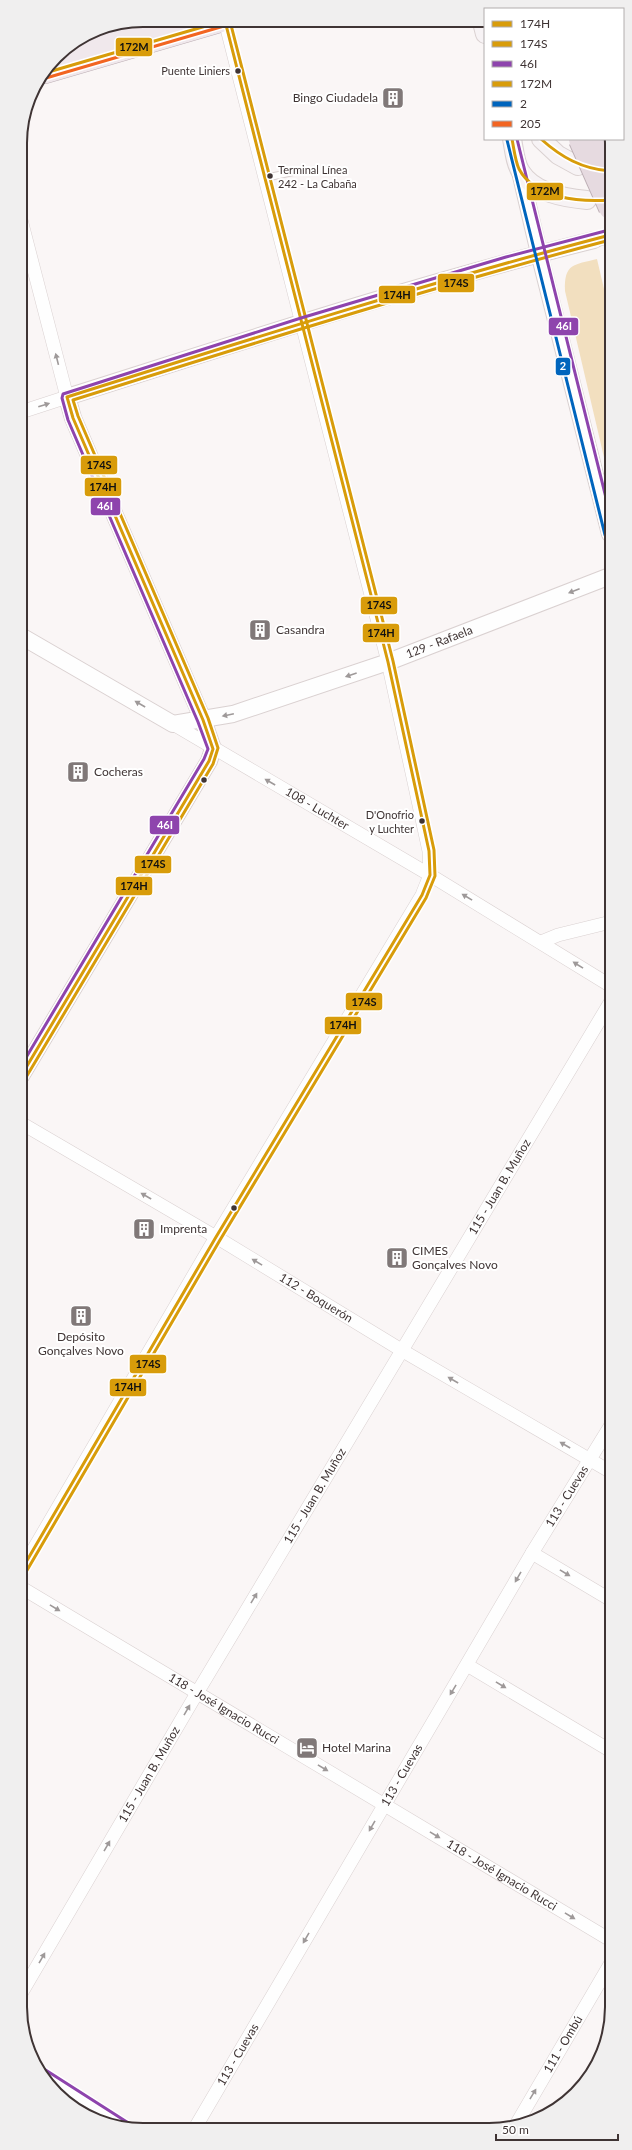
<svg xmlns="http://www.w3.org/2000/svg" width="632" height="2150" font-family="Lato,sans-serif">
<rect width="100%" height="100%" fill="#faf6f6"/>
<!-- green -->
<path fill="#f2dfbf" d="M597 259 604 289 610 292V483L565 291C564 263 574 265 597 259Z"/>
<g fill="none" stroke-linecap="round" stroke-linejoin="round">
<!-- tertiary-tunnel -->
<path stroke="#d5cfcf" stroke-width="16" stroke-dasharray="16 8" stroke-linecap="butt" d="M594 240 610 235"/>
<!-- service casing -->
<g stroke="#dad1d1" stroke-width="8">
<path id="service" d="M265 178 293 172"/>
</g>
<!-- minor casing -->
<g stroke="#dad1d1" stroke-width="14">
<g id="minor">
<path d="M20 216 67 397 21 412"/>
<path id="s1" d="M173 724 430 875 611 986"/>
<path d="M541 942 558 935 611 922"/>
<path id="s2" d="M21 1123 216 1237 403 1351 611 1472"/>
<path d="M532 1553 611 1600"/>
<path d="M22 1569 216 1237 422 895 430 875 429 851 388 662 225 21"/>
<path id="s3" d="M22 1588 612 1941"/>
<path d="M467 1665 611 1751"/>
<path id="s4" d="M22 1992 197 1693 611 1001"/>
<path d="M41 2073 127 2128"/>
<path id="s5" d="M195 2128 532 1553 611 1425"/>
<path id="s6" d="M514 2128 612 1961"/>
</g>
</g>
<!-- tertiary casing -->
<g stroke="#dad1d1" stroke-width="18">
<g id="tertiary">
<path d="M520 172 539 253 610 534"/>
<path id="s7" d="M21 636 173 724 233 714 388 662 610 576"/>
<path d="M21 1076 209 761 213 749 203 720 73 418 67 397C241 342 416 284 594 240"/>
</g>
</g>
<!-- secondary casing -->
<g stroke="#dad1d1" stroke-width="20">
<g id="secondary">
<path d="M482 22 485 34"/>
<path d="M512 139C514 148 515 164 521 172 534 193 565 198 587 200"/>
<path d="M541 139 558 155 578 166"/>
</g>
</g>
<!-- primary casing -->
<g stroke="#bdafb5" stroke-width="22">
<g id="primary">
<path d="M72 45 159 20"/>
<path d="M45 73 223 21"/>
</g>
</g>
<!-- service -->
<use href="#service" stroke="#fefefe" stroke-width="6"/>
<!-- minor -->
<use href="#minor" stroke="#fefefe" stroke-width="13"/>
<!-- tertiary -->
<use href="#tertiary" stroke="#fefefe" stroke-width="16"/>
<!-- secondary -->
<use href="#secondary" stroke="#f7f3f5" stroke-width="18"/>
<!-- primary -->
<use href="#primary" stroke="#f0e8ec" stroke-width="21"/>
<!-- motorway-bridge casing -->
<g stroke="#bdafb5" stroke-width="24" stroke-linecap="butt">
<g id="motorway-bridge">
<path d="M601 139 610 173"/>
<path d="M580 140 610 208"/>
</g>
</g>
<!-- motorway-bridge -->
<use href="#motorway-bridge" stroke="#e6dae0" stroke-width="22"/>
<!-- bus-1 casing -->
<g stroke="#fff" stroke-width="6">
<g id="bus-1">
<path d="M21 1076 209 761 213 749 203 720 73 418 67 397C247 340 427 283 610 235"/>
<path d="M22 1569 216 1237 422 895 430 875 429 851 388 662 225 21"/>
</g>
</g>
<!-- bus-2 casing -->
<g stroke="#fff" stroke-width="6">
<g id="bus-2">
<path d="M25 1079 213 764 218 748 208 718 78 416 73 400C251 344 429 288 610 240"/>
<path d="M26 1572 220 1240 426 898 435 876 434 850 393 661 230 21"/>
</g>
</g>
<!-- bus-3 casing -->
<g stroke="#fff" stroke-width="6">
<g id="bus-3">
<path d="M517 139 610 514"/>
<path d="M21 1066 204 759 208 749 198 722 68 420 62 398 63 394 301 318 506 257 609 230"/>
<path d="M44 2069 130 2124"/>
</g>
</g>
<!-- bus-4 casing -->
<g stroke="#fff" stroke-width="6">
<g id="bus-4">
<path d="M45 73 223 21"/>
<path d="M512 139C514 149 515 160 519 169 535 199 580 202 610 200"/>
<path d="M541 139C561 157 582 169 610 171"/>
</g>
</g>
<!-- bus-5 casing -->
<g stroke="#fff" stroke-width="6">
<path id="bus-5" d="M507 140 605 535"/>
</g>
<!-- bus-6 casing -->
<g stroke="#fff" stroke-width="6">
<path id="bus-6" d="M46 78 224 26"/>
</g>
<!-- bus-1 -->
<use href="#bus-1" stroke="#d89c0a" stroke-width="3"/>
<!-- bus-2 -->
<use href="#bus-2" stroke="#d89c0a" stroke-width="3"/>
<!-- bus-3 -->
<use href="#bus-3" stroke="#8e44ad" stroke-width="3"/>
<!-- bus-4 -->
<use href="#bus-4" stroke="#d89c0a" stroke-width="3"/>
<!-- bus-5 -->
<use href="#bus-5" stroke="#0065bd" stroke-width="3"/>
<!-- bus-6 -->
<use href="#bus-6" stroke="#f26522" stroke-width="3"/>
</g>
<!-- one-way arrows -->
<defs><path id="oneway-solid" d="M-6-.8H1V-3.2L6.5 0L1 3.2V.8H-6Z"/></defs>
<g fill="#9e9999">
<use href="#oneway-solid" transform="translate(57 359) rotate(-104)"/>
<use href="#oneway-solid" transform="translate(44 405) rotate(-18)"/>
<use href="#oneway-solid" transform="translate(574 591) rotate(159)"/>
<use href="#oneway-solid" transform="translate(351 675) rotate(161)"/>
<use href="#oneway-solid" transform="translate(140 704) rotate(-150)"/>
<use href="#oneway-solid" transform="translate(228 715) rotate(168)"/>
<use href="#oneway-solid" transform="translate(270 782) rotate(-150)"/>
<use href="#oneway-solid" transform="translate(467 897) rotate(-149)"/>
<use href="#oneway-solid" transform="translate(578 965) rotate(-148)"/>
<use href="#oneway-solid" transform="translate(146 1196) rotate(-150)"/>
<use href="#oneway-solid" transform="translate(257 1262) rotate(-149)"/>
<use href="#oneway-solid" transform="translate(453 1380) rotate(-150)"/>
<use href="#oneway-solid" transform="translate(565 1445) rotate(-150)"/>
<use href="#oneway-solid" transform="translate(565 1573) rotate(31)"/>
<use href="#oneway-solid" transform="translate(518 1577) rotate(120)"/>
<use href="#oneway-solid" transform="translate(254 1598) rotate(-59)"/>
<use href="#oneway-solid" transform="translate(55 1608) rotate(31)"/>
<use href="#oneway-solid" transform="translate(501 1685) rotate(31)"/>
<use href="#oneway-solid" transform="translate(453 1690) rotate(121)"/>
<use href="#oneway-solid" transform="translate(187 1710) rotate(-60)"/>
<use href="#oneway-solid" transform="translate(323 1768) rotate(31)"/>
<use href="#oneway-solid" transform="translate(372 1826) rotate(120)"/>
<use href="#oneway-solid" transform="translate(435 1835) rotate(31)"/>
<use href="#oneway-solid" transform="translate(107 1846) rotate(-60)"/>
<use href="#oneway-solid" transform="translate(570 1916) rotate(31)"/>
<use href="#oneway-solid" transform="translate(306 1938) rotate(120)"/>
<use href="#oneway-solid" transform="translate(42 1958) rotate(-60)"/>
<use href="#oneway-solid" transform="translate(533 2094) rotate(-59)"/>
</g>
<!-- icons -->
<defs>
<g id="building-square" transform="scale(1.15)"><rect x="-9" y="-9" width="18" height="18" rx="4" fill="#807878" stroke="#fff"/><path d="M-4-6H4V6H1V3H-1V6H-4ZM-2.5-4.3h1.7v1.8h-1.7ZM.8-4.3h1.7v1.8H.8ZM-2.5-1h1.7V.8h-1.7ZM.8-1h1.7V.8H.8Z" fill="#fff"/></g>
<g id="hotel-square" transform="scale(1.15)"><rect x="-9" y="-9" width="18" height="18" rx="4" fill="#807878" stroke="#fff"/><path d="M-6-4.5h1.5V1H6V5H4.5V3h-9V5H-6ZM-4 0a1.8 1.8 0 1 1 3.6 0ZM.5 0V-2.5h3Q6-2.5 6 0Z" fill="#fff"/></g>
</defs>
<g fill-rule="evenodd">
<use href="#building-square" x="393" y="98"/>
<use href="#building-square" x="260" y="630"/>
<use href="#building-square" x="78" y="772"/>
<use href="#building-square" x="144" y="1229"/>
<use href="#building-square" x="397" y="1258"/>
<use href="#building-square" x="81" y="1316"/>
<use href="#hotel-square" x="307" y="1748"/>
</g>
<!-- markers -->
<g fill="#3f3434" stroke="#fff" stroke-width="1.5">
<circle cx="238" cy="71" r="3.5"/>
<circle cx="270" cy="176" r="3.5"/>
<circle cx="204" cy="780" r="3.5"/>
<circle cx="422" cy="821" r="3.5"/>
<circle cx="234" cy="1208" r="3.5"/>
</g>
<g text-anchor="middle" stroke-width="4" stroke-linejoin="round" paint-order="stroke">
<!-- bus labels -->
<g font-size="11" fill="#3f3434" stroke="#fff" text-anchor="end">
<text x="230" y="75">Puente Liniers</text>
<text x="278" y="174" text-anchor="start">Terminal Línea<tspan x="278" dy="14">242 - La Cabaña</tspan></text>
<text x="414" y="819">D'Onofrio<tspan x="414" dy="14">y Luchter</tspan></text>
</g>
<!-- poi labels -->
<g font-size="12" fill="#3f3434" stroke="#fff" text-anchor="start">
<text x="378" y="102" text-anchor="end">Bingo Ciudadela</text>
<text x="276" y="634">Casandra</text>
<text x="94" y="776">Cocheras</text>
<text x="160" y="1233">Imprenta</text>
<text x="412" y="1255">CIMES<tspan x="412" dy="14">Gonçalves Novo</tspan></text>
<text x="81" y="1341" text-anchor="middle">Depósito<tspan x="81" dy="14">Gonçalves Novo</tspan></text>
<text x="322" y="1752">Hotel Marina</text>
</g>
<!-- street labels -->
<g font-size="12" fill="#3f3434" stroke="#fff">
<text dy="4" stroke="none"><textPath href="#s7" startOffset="455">129 - Rafaela</textPath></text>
<text dy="4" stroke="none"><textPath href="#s1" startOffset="167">108 - Luchter</textPath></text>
<text dy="4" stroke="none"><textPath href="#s4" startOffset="936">115 - Juan B. Muñoz</textPath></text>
<text dy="4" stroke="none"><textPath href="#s2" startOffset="343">112 - Boquerón</textPath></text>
<text dy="4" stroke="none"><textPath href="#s4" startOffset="576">115 - Juan B. Muñoz</textPath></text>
<text dy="4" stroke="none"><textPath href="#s5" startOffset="733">113 - Cuevas</textPath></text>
<text dy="4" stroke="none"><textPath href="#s3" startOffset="235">118 - José Ignacio Rucci</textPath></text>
<text dy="4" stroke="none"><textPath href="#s4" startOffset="252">115 - Juan B. Muñoz</textPath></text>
<text dy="4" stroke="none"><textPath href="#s5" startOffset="409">113 - Cuevas</textPath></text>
<text dy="4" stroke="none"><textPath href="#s3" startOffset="559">118 - José Ignacio Rucci</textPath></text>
<text dy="4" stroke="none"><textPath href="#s6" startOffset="97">111 - Ombú</textPath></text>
<text dy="4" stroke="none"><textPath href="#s5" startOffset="85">113 - Cuevas</textPath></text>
</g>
</g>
<!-- crop -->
<path d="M0 0H632V2150H0ZM143 27H489A116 116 0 0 1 605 143V2007A116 116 0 0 1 489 2123H143A116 116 0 0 1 27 2007V143A116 116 0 0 1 143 27Z" fill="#f0efef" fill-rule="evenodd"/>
<path fill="none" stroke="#3f3434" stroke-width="2" d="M143 27H489A116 116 0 0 1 605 143V2007A116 116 0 0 1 489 2123H143A116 116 0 0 1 27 2007V143A116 116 0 0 1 143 27Z"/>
<g stroke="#fff" stroke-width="1.5">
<rect x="115" y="37" width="38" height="20" rx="4" fill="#d89c0a"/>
<rect x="526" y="182" width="38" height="19" rx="4" fill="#d89c0a"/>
<rect x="437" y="273" width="38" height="20" rx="4" fill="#d89c0a"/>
<rect x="378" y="285" width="38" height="19" rx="4" fill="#d89c0a"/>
<rect x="548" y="317" width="31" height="19" rx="4" fill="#8e44ad"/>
<rect x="555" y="357" width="16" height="19" rx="4" fill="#0065bd"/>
<rect x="80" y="455" width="38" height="20" rx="4" fill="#d89c0a"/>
<rect x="84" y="477" width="38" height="20" rx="4" fill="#d89c0a"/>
<rect x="90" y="497" width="31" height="19" rx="4" fill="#8e44ad"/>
<rect x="360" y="596" width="38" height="19" rx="4" fill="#d89c0a"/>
<rect x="362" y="623" width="38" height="20" rx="4" fill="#d89c0a"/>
<rect x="149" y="815" width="31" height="20" rx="4" fill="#8e44ad"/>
<rect x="134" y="855" width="38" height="19" rx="4" fill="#d89c0a"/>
<rect x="115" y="876" width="38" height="20" rx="4" fill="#d89c0a"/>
<rect x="345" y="992" width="38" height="19" rx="4" fill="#d89c0a"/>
<rect x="324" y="1016" width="38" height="19" rx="4" fill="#d89c0a"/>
<rect x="129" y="1354" width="38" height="20" rx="4" fill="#d89c0a"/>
<rect x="109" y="1378" width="38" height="19" rx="4" fill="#d89c0a"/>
</g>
<g font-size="11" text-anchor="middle" font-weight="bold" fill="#fff">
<text x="564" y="330">46I</text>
<text x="563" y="370">2</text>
<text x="105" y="510">46I</text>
<text x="165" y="829">46I</text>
</g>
<g font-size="11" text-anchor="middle" font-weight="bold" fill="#111">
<text x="134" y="51">172M</text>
<text x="545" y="195">172M</text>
<text x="456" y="287">174S</text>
<text x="397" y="299">174H</text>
<text x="99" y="469">174S</text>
<text x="103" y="491">174H</text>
<text x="379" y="609">174S</text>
<text x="381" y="637">174H</text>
<text x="153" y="868">174S</text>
<text x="134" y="890">174H</text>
<text x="364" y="1006">174S</text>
<text x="343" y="1029">174H</text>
<text x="148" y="1368">174S</text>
<text x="128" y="1391">174H</text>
</g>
<!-- legend -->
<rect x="484" y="8" width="140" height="132" fill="#ffffff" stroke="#b2aeae"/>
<rect x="492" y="21" width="20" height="6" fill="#d89c0a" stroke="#b2aeae"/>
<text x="520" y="28" font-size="12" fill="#3f3434">174H</text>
<rect x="492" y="41" width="20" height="6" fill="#d89c0a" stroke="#b2aeae"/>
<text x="520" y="48" font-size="12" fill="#3f3434">174S</text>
<rect x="492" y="61" width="20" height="6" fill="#8e44ad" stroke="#b2aeae"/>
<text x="520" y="68" font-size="12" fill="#3f3434">46I</text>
<rect x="492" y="81" width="20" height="6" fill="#d89c0a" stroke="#b2aeae"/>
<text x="520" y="88" font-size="12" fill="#3f3434">172M</text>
<rect x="492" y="101" width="20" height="6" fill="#0065bd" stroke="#b2aeae"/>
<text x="520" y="108" font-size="12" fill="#3f3434">2</text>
<rect x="492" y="121" width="20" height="6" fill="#f26522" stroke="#b2aeae"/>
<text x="520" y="128" font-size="12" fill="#3f3434">205</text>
<!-- scale -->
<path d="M496 2134v6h122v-6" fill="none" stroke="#3f3434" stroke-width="2"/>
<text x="502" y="2134" font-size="12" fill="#3f3434" stroke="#ffffff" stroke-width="3" paint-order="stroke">50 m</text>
</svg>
